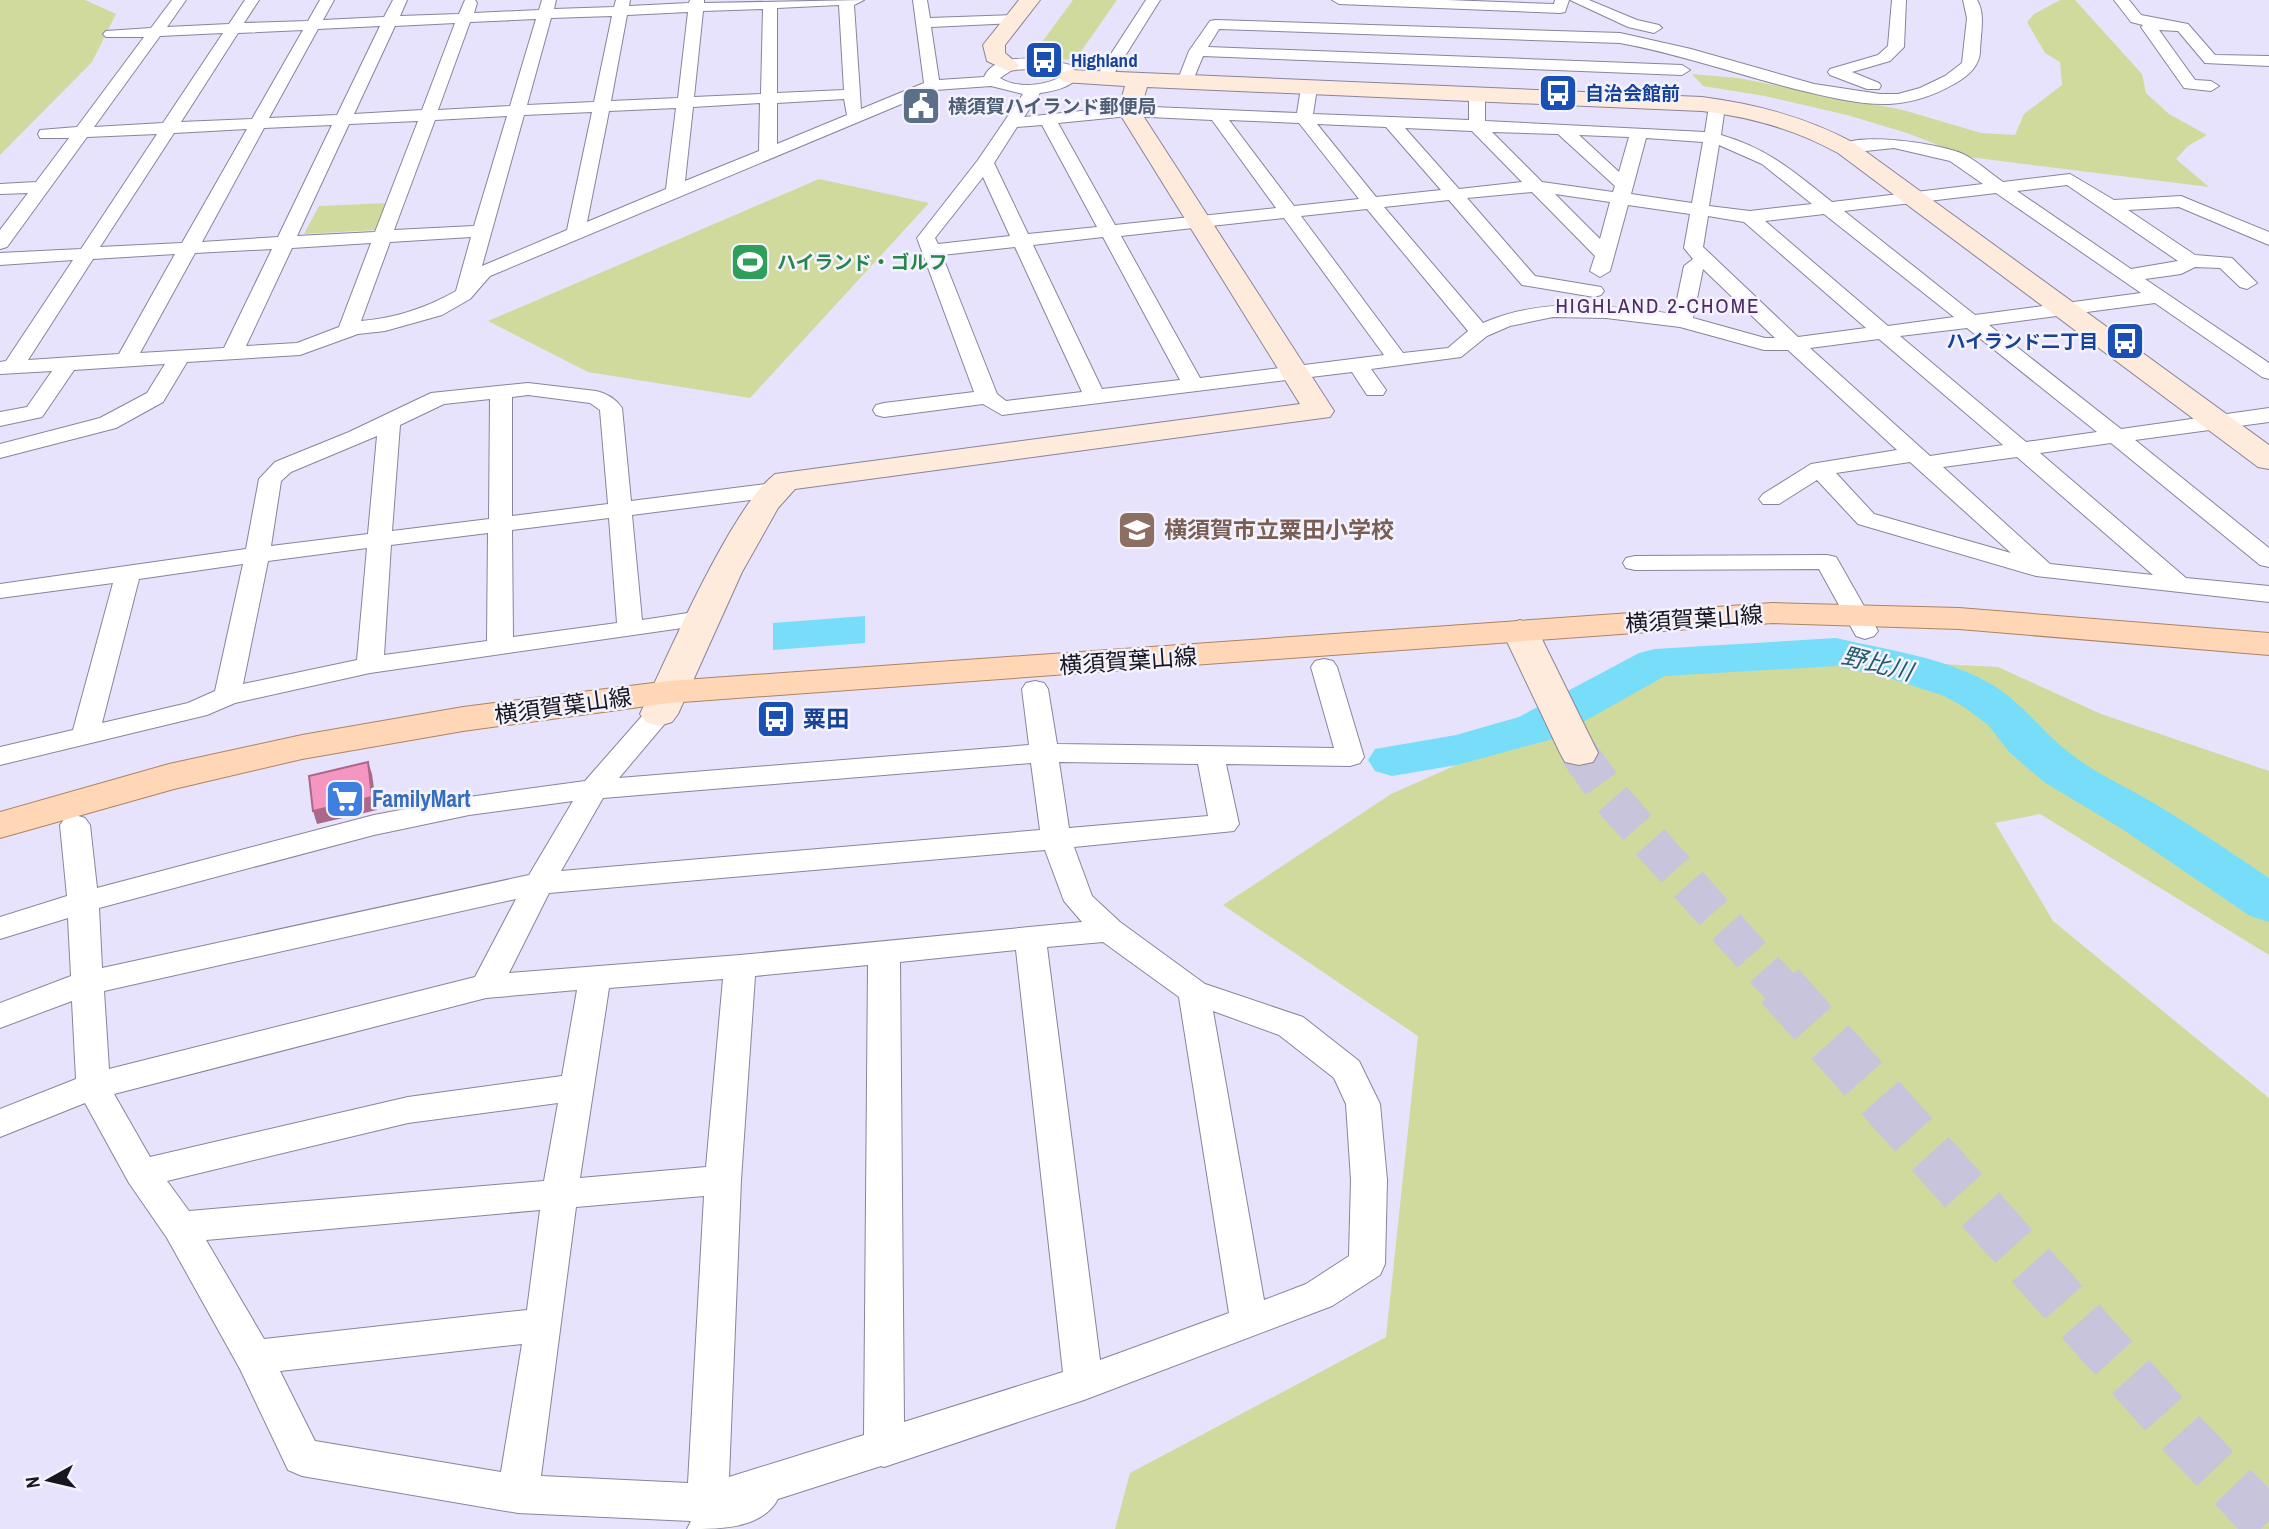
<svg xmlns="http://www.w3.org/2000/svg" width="2269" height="1529" font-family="'Archivo Narrow','Noto Sans JP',sans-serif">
<rect width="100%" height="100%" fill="#e7e3fc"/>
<!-- green -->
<g fill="#d1da9d">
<path d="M0 0H85L116 14 92 62 0 155Z"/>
<path d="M1073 0H1117L1075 60 1031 57Z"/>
<path d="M2060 0H2075L2142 74 2146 93 2169 114 2207 135 2188 146 2176 159 2209 187 1969 157 1907 133 1847 115 1765 96 1703 86 1692 74 1738 78 1903 110 1981 133 2015 135 2024 114 2062 85 2060 62 2045 53 2027 22 2034 14Z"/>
<path d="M819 179 929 203 750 398 588 372 488 321Z"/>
<path d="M386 203 375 230 304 234 319 206Z"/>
<path d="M1710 652 1998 667 2101 714 2269 771V955L2040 814 1995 823 2053 921 2269 1098V1529H1115L1130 1473 1386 1337 1418 1036 1223 905 1391 794Z"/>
</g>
<!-- water -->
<path fill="#78ddf8" d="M865 616V643L773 650V623Z"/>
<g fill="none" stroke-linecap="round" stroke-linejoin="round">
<!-- river -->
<path fill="#78ddf8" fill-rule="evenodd" d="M1836 638C1883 649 1936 656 1980 678 2023 699 2040 733 2078 759 2102 777 2131 789 2157 805 2195 828 2232 853 2269 878V922L2250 916 2122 829 2044 782 2010 753 1988 725 1964 707 1944 696 1886 677 1836 666 1665 676 1553 739 1457 765 1392 776 1375 771 1368 760 1375 749 1456 735 1519 717 1639 653 1655 649Z"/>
<!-- secondary-tunnel-far1 -->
<path stroke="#c8c4db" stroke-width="38" stroke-dasharray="38 19" stroke-linecap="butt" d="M1579 753 1611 798 1781 988"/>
<!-- secondary-tunnel -->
<path stroke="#c8c4db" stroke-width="50" stroke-dasharray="50 25" stroke-linecap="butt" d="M1780 986 2181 1433 2269 1525"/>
<!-- street casing -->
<g stroke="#89849c" stroke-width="2">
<g id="street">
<path d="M172 0H186L167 27 229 24 245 0H259L244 23 308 21 320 0H334L323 20 384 17 393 0H407L400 16 459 14 465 0H475L477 3 474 13 539 10 542 0H556L554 9 614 7 616 0H630L629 6 689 3 690 0H704V3L864 0 854 5 861 109 924 83 913 0H927L930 18 1015 15 1022 19 1015 23 931 27 939 80 984 77C996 50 1047 59 1070 65L1079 77C1069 88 1054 91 1040 93L1024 117 1129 106 1297 113 1301 88 1309 83 1317 88 1313 114 1469 120V95L1477 90 1485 95V121L1705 132 1709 106 1717 101 1725 106 1721 135C1769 149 1794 172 1832 202L1983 184 1950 161 1894 148 1846 153 1837 148C1853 130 1942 144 1963 154 1977 161 1990 173 2003 182L2070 174 2114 200 2181 196 2269 232V245L2179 207 2128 210 2195 255 2232 258 2257 283 2247 289 2240 287 2220 268 2195 267 2181 274 2145 279 2269 363V379L2262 377 2155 303 1989 325 2121 429 2269 408V422L2135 440 2269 548V567L2260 565 2111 443 2040 453 2186 578 2269 586V602L2036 576 1858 524 1817 480 1779 504H1763L1759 499 1763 494 1811 464 1897 450 1788 350H1764L1680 327 1606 318 1553 317 1510 326 1487 336 1461 357 1371 369 1386 390 1383 395H1367L1352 372 1002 415 983 404 884 417 876 415 873 410 876 405 884 403 974 392 917 238 978 160 1023 94 991 86 935 90 490 276 470 299 442 315 385 331 358 334 300 355 187 362 163 402 116 428 0 458V444L100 418 147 393 165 364 74 370 42 417 0 426V412L27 407 52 371 0 374V362L6 361 73 260 0 265V253L81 249 157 134 87 137 7 247 0 249V230L28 193 0 194V184L36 182 69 138H40L38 134 40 130 77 127 144 37H106L103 34 106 31 151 28ZM839 5 844 90 777 93V8ZM763 9 761 94 694 97 703 11ZM688 12 678 98 611 101 627 15ZM612 16 594 102 527 105 551 18ZM536 19 510 106 438 110 470 22ZM455 23 422 110 354 114 395 26ZM380 26 337 115 269 118 318 29ZM303 30 252 119 181 122 238 33ZM223 33 163 123 94 127 160 36ZM1029 69 1059 72 1062 76C1046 86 1017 89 1000 78L1012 70ZM844 99 847 115 777 144V103ZM760 103 759 151 685 181 693 107ZM676 108 666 189 587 222 609 111ZM592 112 567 230 482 266 524 115ZM507 116 474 226 394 230 435 120ZM1129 116 1212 120 1276 208 1115 225 1058 123ZM1229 120 1299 123 1359 199 1294 206ZM418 121 375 232 297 236 349 124ZM1317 124 1386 127 1441 190 1376 197ZM332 125 278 237 202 242 264 128ZM1042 125 1097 227 1028 234 994 163 1017 127ZM1405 128 1472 131 1522 182 1459 189ZM247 129 182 243 100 247 174 133ZM1492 132 1558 134 1615 186 1613 192 1542 182ZM1579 135 1629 137 1619 172ZM1646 138 1703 142 1692 203 1631 194ZM1719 145 1762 164 1812 204 1750 211 1709 206ZM983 177 1010 236 938 244 935 238ZM2067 185 2178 261 2131 269 2017 191ZM1532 192 1595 256 1590 271 1600 277 1610 271 1628 205 1690 214 1684 248 1693 259 1684 266 1674 314C1610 306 1544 296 1483 323L1384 207 1449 200 1522 285 1594 297 1601 295 1604 291 1601 287 1535 276 1467 198ZM1996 193 2141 293 1975 315 1844 211ZM1555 194 1610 202 1600 239ZM1367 209 1468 331 1448 348 1403 353 1301 216ZM1824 214 1954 317 1888 326 1765 221ZM1708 216 1744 222 1866 328 1798 337 1703 247ZM1284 218 1384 355 1200 378 1121 236ZM471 237 456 291C426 308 396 318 361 321L390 242ZM1103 237 1180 380 1102 389 1033 245ZM371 243 339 327 297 343 246 346 292 248ZM1015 247 1082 392 1006 401 997 394 942 255ZM272 249 224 348 140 353 195 253ZM175 254 119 354 28 360 93 259ZM1703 269 1775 338H1765L1693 318ZM1967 328 2097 432 2026 442 1900 336ZM1879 339 2003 445 1930 456 1810 348ZM2017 457 2153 575 2050 564 1943 467ZM1910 462 2011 553 1874 514 1836 473Z"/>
<path d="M1146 0H1160L1110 80H1098L1096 77Z"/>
<path d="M1332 0H1447L1554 4 1555 0H1569L1565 12 1560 13 1339 4Z"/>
<path d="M1570 0H1589L1637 20 1659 25 1662 28 1654 33 1628 27Z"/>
<path d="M1892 0H1906L1904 47 1890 61 1852 72 1879 83 1881 86 1879 89H1867L1830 75 1828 72 1830 69 1878 55 1888 46Z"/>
<path d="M1963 0H1977C1986 15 1980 35 1980 52 1979 67 1967 77 1954 84 1935 95 1912 103 1889 104 1858 105 1825 96 1795 89 1736 74 1680 54 1620 43L1219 29 1208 47 1682 65 1690 70 1682 75 1203 56 1191 85 1185 87 1177 82 1189 51 1210 21 1215 20 1620 33 1691 49 1814 84 1880 94H1898L1920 88 1945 76 1962 63 1967 18Z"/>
<path d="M2114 0H2129L2141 15 2188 24 2215 55 2269 56V66L2205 63 2178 31 2159 30 2195 80 2211 81 2219 86 2211 91 2184 88 2141 27 2143 25 2131 22Z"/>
<path d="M528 383 596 391C606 393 616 399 622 408L631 501 773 483 781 485 785 490 781 495 773 497 632 515 642 620 701 611 710 614 714 619 710 624 370 673 235 703 207 715 0 765V747L73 730 113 583 0 598V584L246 549 259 479 275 462 349 432 431 393ZM528 395 590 403 600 410 608 504 512 516V397ZM490 399 489 519 392 531 400 425 444 404ZM377 436 368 534 271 546 281 481 291 472ZM609 518 617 623 513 637 512 530ZM488 533 487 641 384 655 391 545ZM367 548 357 660 243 684 268 561ZM243 564 215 691 188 703 102 723 139 579Z"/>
<path d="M1827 555 1836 557 1839 562 1878 631 1874 636 1865 639 1856 636 1819 569 1635 570 1626 568 1623 563 1626 558 1635 556Z"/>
<path d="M1324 659 1333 661 1337 667 1364 757 1360 763 1350 766 1226 764 1239 824 1234 831 1074 847 1092 896 1120 922 1205 984 1303 1017 1359 1061 1380 1104 1387 1180 1385 1264 1380 1275 1332 1306 1084 1400 884 1467 881 1466 778 1499C762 1529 721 1529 687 1529L691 1521 518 1513 302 1476 288 1470 240 1369 167 1238 129 1183 85 1103 0 1137V1109L76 1079 72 1001 0 1028V1003L71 976 68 918 0 939V917L67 896 60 825 65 818 75 815 85 818 90 825 97 888 374 815 469 797 585 781 649 708 659 706 669 708 673 714 619 778 1029 745 1022 689 1026 683 1035 681 1044 683 1048 689 1057 744 1334 748 1311 667 1315 661ZM1059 762 1198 764 1208 816 1069 828ZM1031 763 1040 830 561 871 603 798ZM573 801 529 875 102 968 99 908 374 835 469 815ZM1045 850 1064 901 1082 922 740 955 509 973 549 893ZM516 899 475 977 109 1069 104 991ZM1103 942 1179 997 1229 1313 1100 1360 1047 947ZM1016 950 1063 1372 904 1422 900 962ZM868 965 864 1435 729 1477 741 1180 755 976ZM723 979 706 1167 580 1178 609 988ZM577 990 562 1076 408 1097 150 1157 114 1094 486 998ZM1213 1011 1279 1035 1334 1078 1346 1104 1351 1180 1349 1256 1306 1284 1264 1300ZM558 1103 544 1181 189 1211 167 1181 408 1123ZM704 1196 688 1483 541 1476 576 1207ZM540 1210 527 1310 264 1339 206 1240ZM522 1344 501 1472 315 1441 280 1371Z"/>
</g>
</g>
<!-- secondary casing -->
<g stroke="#89849c" stroke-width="2">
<g id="secondary">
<path d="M1019 0H1040L1005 45V53L1019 65 1016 70 1008 71 987 61 983 45Z"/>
<path d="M1071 70 1702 97C1756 104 1806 117 1854 143L2269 445V469L2258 467 1838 153C1795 129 1750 117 1702 111L1147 87 1140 111 1334 411 1330 417 795 489 778 508 742 572 678 714 672 722 659 726 646 722 640 714C669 653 695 592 729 534 742 513 755 490 775 474L1300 404 1118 111 1125 86 1063 82 1060 77 1063 72Z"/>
<path d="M1520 620 1532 624 1538 631 1598 753 1593 762 1579 765 1565 762 1560 753 1502 631 1508 624Z"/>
</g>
</g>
<!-- primary casing -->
<g stroke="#ae8362" stroke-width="2">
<path id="primary" d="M1773 603 1959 608 2269 633V655L1959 629 1773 623 669 703 463 731 302 759 174 789 0 838V812L169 764 302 735 463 707 669 681Z"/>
</g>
<!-- street -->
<use href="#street" fill="#fff" fill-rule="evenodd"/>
<!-- secondary -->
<use href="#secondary" fill="#ffebdb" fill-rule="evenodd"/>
<!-- primary -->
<use href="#primary" fill="#ffd7b6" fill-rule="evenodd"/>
</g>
<!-- shaded-wall -->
<path fill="#ac6888" d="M368 762 372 774 377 810 317 824 313 811Z"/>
<!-- building -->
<path fill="#f595c2" stroke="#ac6888" stroke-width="2" d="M368 762 372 797 313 811 309 776Z"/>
<!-- icons -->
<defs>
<g id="bus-square" transform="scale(2.0125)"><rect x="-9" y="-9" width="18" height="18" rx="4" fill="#1a4fb4" stroke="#f4f2fd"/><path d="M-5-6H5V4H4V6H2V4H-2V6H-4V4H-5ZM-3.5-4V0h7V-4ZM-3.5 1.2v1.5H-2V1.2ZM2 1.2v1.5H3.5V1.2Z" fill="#fff"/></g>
<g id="civic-square" transform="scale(2.0125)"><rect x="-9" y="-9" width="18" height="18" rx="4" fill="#5c6f8a" stroke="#f4f2fd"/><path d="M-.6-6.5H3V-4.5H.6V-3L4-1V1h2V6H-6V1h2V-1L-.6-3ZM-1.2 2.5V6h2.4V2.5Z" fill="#fff"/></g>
<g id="stadium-square" transform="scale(2.0125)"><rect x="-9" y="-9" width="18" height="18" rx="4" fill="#2e9e5b" stroke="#f4f2fd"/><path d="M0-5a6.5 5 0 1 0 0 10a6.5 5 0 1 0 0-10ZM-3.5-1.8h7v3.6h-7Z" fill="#fff"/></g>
<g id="school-square" transform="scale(2.0125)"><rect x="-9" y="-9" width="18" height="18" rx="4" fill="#8d6e63" stroke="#f4f2fd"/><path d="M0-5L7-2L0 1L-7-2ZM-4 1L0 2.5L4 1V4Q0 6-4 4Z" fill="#fff"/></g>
<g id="supermarket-square" transform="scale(2.0125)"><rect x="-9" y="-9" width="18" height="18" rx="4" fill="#3f7fe0" stroke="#f4f2fd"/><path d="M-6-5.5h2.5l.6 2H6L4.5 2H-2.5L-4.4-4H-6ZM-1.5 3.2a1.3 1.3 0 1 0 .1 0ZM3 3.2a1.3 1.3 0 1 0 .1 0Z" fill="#fff"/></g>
</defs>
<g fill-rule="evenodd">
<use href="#bus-square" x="1044" y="60"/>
<use href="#bus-square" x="1558" y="93"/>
<use href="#civic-square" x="921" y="106"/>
<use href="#stadium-square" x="750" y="262"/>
<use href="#bus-square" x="2125" y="341"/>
<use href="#school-square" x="1137" y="530"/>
<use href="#bus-square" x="776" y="719"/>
<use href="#supermarket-square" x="345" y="799"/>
</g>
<g text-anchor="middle" stroke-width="5" stroke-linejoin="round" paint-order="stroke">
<!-- far-transit labels -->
<g font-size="19" font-weight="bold" fill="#164399" stroke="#f4f2fd" text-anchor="start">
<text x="1071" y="67">Highland</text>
<text x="1585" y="100">自治会館前</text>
<text x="2098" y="348" text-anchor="end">ハイランド二丁目</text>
</g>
<!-- far-service labels -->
<g font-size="19" font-weight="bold" fill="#4e5e75" stroke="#f4f2fd" text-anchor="start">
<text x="948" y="113">横須賀ハイランド郵便局</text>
</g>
<!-- far-leisure labels -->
<g font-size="19" font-weight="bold" fill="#27864d" stroke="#f4f2fd" text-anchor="start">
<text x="777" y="269">ハイランド・ゴルフ</text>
</g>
<!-- far-neighbourhood labels -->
<g font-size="21" letter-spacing="2" fill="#4d2c65" stroke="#f4f2fd">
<text x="1658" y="313">HIGHLAND 2-CHOME</text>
</g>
<!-- education labels -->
<g font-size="23" font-weight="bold" fill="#785e54" stroke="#f4f2fd" text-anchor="start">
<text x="1164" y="538">横須賀市立粟田小学校</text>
</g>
<!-- street labels -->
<g font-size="23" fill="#18161f" stroke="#f4f2fd">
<text transform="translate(1694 619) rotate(-4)" y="8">横須賀葉山線</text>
<text transform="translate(1128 661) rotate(-4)" y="8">横須賀葉山線</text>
<text transform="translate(563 706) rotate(-8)" y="8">横須賀葉山線</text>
</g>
<!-- transit labels -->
<g font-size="23" font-weight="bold" fill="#164399" stroke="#f4f2fd" text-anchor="start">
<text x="803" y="727">粟田</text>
</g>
<!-- shop labels -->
<g font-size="23" font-weight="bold" fill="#366cbe" stroke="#f4f2fd" text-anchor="start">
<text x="372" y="807">FamilyMart</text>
</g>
<!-- water labels -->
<g font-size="24" font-style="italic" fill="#235b6a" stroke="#f4f2fd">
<text transform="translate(1877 664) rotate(14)" y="8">野比川</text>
</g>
</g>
<!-- north arrow -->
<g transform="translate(49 1480) rotate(262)" stroke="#f4f2fd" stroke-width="5" paint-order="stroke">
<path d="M0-5L12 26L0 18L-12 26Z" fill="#18161f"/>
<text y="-10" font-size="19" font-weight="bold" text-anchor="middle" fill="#18161f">N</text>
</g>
</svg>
